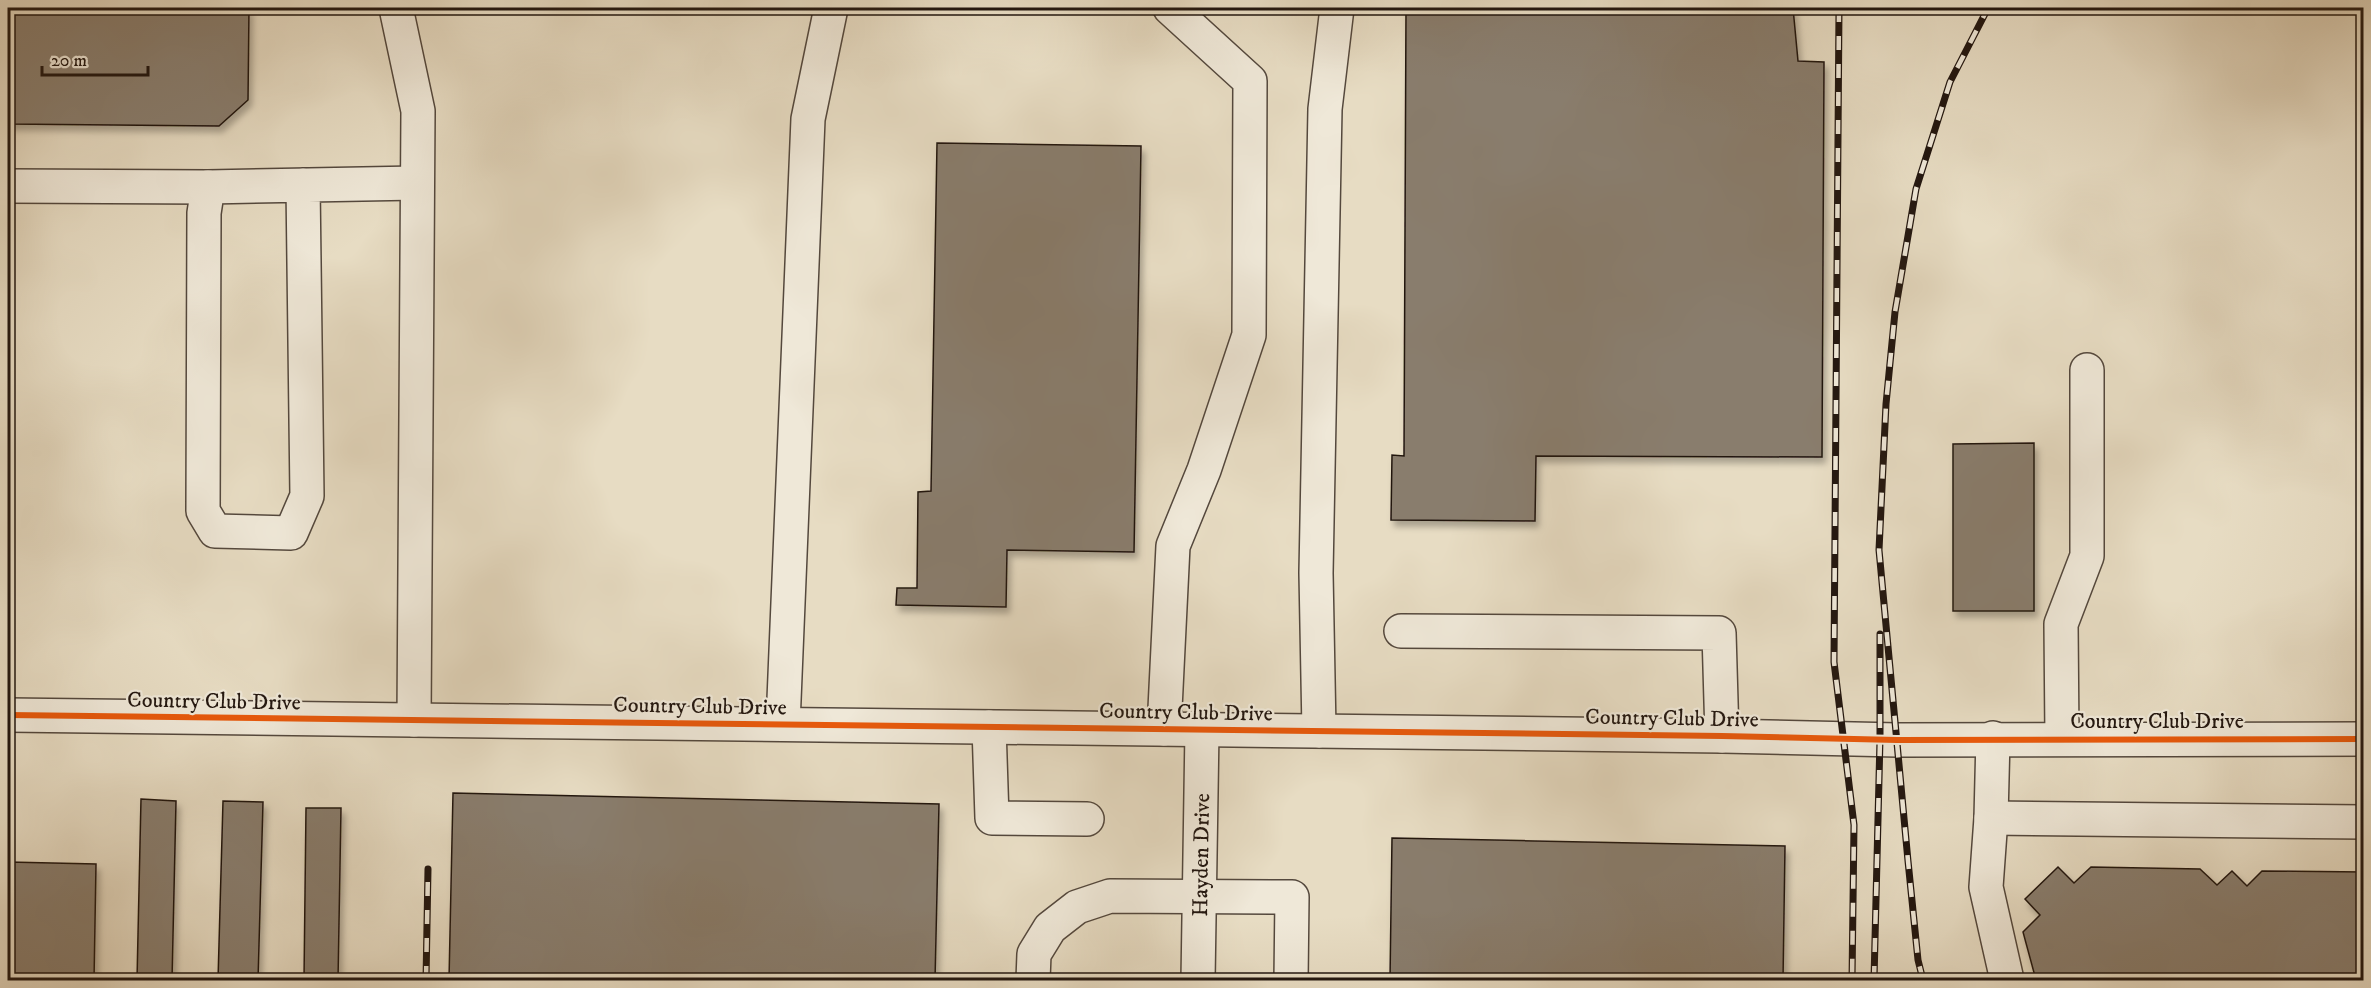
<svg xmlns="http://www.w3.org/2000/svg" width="2371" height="988" font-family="'IM FELL DW Pica',serif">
<defs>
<filter id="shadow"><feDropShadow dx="3.5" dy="6" stdDeviation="3" flood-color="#0004"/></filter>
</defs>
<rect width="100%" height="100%" fill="#e7dcc3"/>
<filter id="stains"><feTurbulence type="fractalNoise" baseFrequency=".00333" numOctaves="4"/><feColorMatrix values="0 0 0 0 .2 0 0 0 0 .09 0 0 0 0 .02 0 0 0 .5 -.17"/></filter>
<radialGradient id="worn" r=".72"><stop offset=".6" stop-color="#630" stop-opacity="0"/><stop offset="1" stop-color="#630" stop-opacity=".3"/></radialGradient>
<!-- building -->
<g fill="#897d6d" stroke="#231710" stroke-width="1.5" filter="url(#shadow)">
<path d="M8 8H249L248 100 219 126 8 124Z"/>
<path d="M1406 8H1793L1798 61 1824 62 1822 457 1536 456 1535 521 1391 520 1392 455 1404 456Z"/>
<path d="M937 143 1141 146 1134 552 1007 550 1006 607 896 605 897 588H917L918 492 931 491Z"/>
<path d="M2034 443V611H1953V444Z"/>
<path d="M453 793 939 804 935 980H449Z"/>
<path d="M141 799 176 801 172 980H137Z"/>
<path d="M223 801 263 802 258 980H218Z"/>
<path d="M306 808H341L338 980H304Z"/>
<path d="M1392 838 1785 846 1783 980H1390Z"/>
<path d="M8 862 96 864 94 980H8Z"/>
<path d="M2058 867 2074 883 2091 867 2200 869 2217 885 2232 871 2247 886 2262 871 2364 872V980H2036L2023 932 2040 915 2025 899Z"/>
</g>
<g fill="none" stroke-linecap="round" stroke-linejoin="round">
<!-- minor casing -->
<g stroke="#54483d" stroke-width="36">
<g id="minor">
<path d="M396 8 418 111 414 720"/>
<path d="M303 185 307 496 291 533 215 531 203 511 204 213 208 187 417 183"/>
<path d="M8 186 208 187"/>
<path d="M1401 631 1719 633 1722 736"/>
<path d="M8 715 1722 736 1897 740 2364 739"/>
<path d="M783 724 808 119 831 8"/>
<path d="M989 727 992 818 1087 819"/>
<path d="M1164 729 1173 546 1204 470 1249 335 1250 81 1170 8"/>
<path d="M1319 731 1316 573 1325 109 1337 8"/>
<path d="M1993 738 1991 818 1986 887 2007 980"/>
<path d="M2062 738 2061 624 2087 556V370"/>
<path d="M1991 818 2364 822"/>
<path d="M1033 980 1034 954 1050 928 1077 907 1110 896 1292 897 1291 980"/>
<path d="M1198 980 1202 730"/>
</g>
</g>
<!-- minor -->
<use href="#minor" stroke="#efe8d8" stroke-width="33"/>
<!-- rail casing -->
<g stroke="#231710" stroke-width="7">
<g id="rail">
<path d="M1839 8 1834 662 1854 825 1852 980"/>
<path d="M426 980 428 869"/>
<path d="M1874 980 1880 739V634"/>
<path d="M1923 980 1918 960 1908 861 1879 550 1886 404 1895 312 1916 189 1950 82 1988 8"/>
</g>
</g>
<!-- rail -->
<use href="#rail" stroke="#efe8d8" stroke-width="4.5" stroke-dasharray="14" stroke-linecap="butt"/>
<!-- cycleway casing -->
<g stroke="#efe8d8" stroke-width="10">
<path id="cycleway" d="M8 715 1722 736 1897 740 2364 739"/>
</g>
<!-- cycleway -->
<use href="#cycleway" stroke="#e8590c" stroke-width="6"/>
</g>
<g text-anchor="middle" stroke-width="4.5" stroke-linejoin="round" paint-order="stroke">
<!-- street labels -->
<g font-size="22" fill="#231710" stroke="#efe8d8">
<text transform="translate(214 700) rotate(1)" y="8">Country Club Drive</text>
<text transform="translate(700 705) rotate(1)" y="8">Country Club Drive</text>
<text transform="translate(1186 711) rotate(1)" y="8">Country Club Drive</text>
<text transform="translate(1672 717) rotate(1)" y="8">Country Club Drive</text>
<text x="2157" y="728">Country Club Drive</text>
<text transform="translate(1200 855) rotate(-89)" y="8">Hayden Drive</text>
</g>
</g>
<!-- margin -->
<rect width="2371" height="988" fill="none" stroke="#e7dcc3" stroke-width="30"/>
<rect x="9" y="9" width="2353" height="970" fill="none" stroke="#231710" stroke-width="3"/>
<rect x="15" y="15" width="2341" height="958" fill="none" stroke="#231710" stroke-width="1.5"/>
<!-- scale -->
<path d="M42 66v9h106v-9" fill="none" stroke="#231710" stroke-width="3"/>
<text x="51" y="66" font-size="18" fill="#231710" stroke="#efe8d8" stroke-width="4.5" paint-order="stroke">20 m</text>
<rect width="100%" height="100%" filter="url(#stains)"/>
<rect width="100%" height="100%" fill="url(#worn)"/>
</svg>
